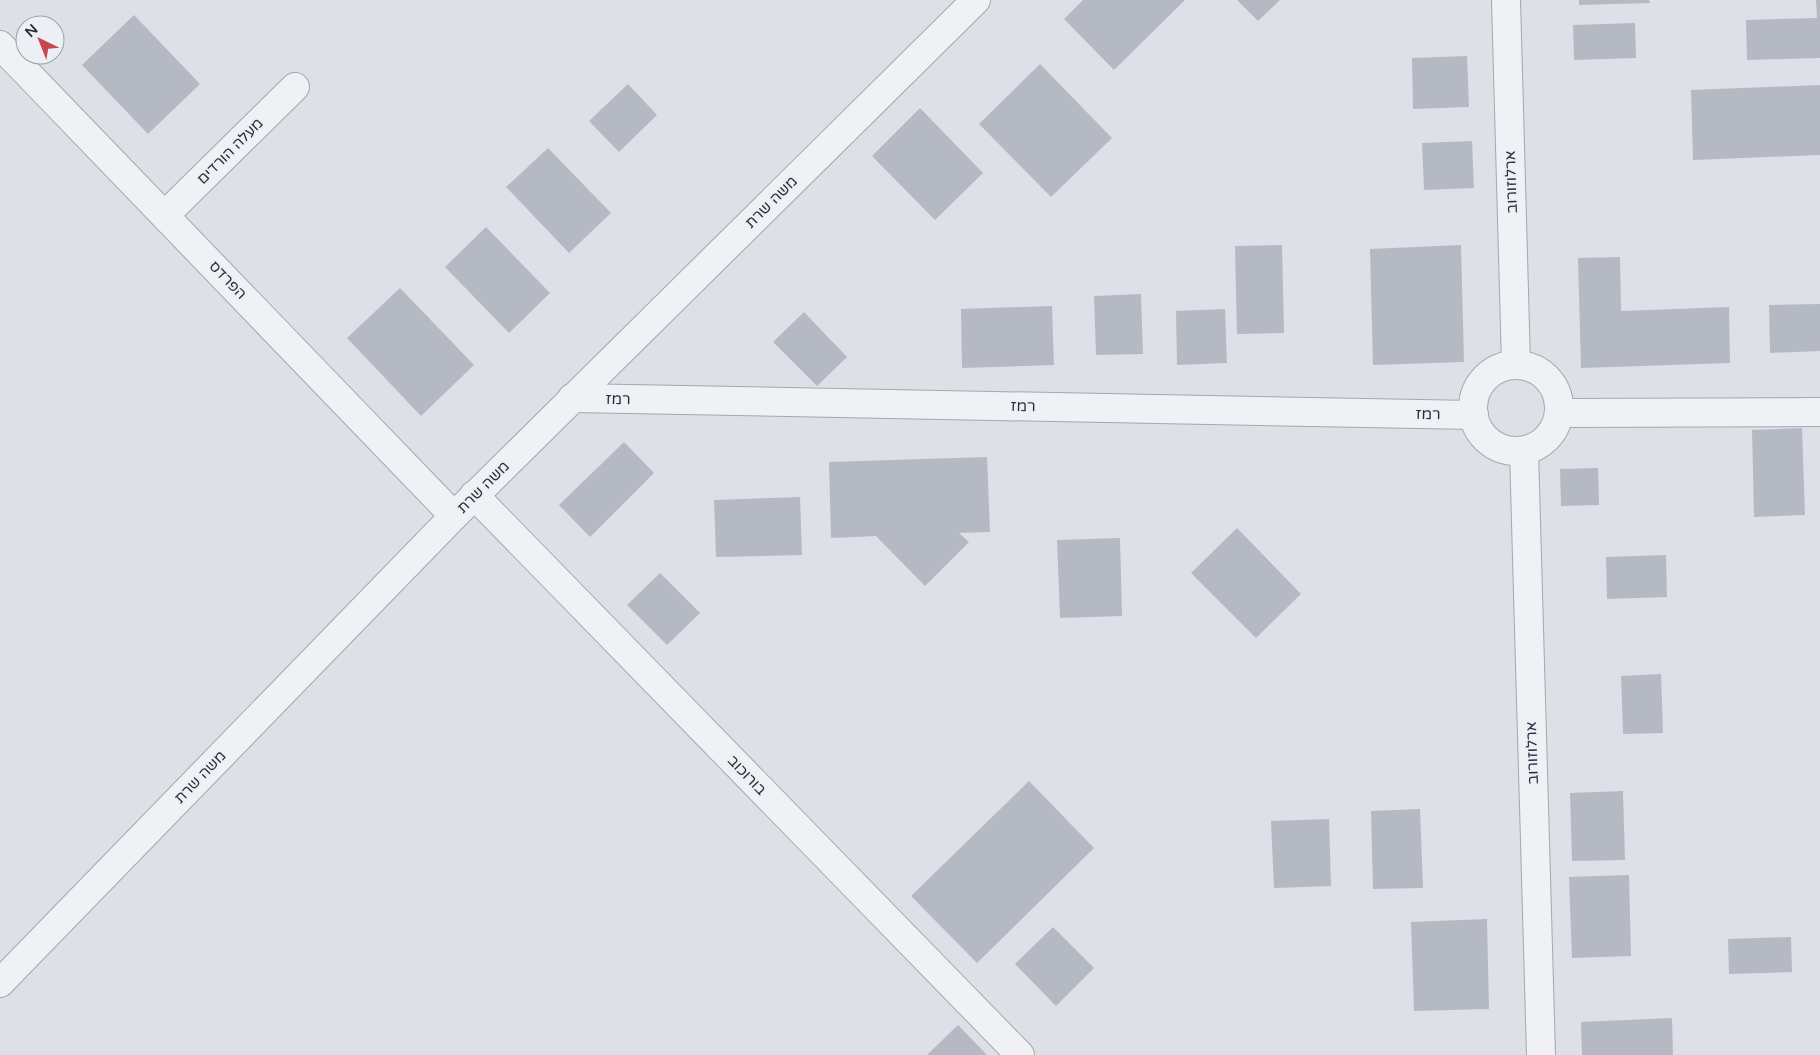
<svg xmlns="http://www.w3.org/2000/svg" width="1820" height="1055" font-family="'Varela Round','Noto Sans Hebrew',sans-serif">
<rect width="100%" height="100%" fill="#dde0e6"/>
<!-- building -->
<g fill="#b5b9c3">
<path d="M1083 0H1185L1114 70 1064 19Z"/>
<path d="M1237 0H1280L1258 21Z"/>
<path d="M1579 0H1649L1650 3 1579 5Z"/>
<path d="M1816 0H1820V58L1747 60 1746 20 1817 18Z"/>
<path d="M134 15 200 84 148 134 82 65Z"/>
<path d="M1635 23 1636 58 1574 60 1573 25Z"/>
<path d="M1467 56 1469 107 1413 109 1412 58Z"/>
<path d="M1040 64 1112 138 1051 197 979 124Z"/>
<path d="M628 84 657 115 619 152 589 121Z"/>
<path d="M1820 85V155L1693 160 1691 90Z"/>
<path d="M920 108 983 173 935 220 872 156Z"/>
<path d="M1472 141 1474 188 1424 190 1422 143Z"/>
<path d="M548 148 611 213 569 253 506 187Z"/>
<path d="M486 227 550 293 509 333 445 267Z"/>
<path d="M1282 245 1284 333 1237 334 1235 246Z"/>
<path d="M1461 245 1464 362 1373 365 1370 249Z"/>
<path d="M1620 257 1621 311 1729 307 1730 363 1581 368 1578 258Z"/>
<path d="M400 288 474 365 421 416 347 338Z"/>
<path d="M1141 294 1143 354 1096 355 1094 296Z"/>
<path d="M1820 304V351L1770 353 1769 305Z"/>
<path d="M1052 306 1054 365 962 368 961 309Z"/>
<path d="M1225 309 1227 363 1177 365 1176 311Z"/>
<path d="M804 312 847 357 817 386 773 342Z"/>
<path d="M1802 428 1805 515 1754 517 1752 430Z"/>
<path d="M624 442 654 473 590 537 559 505Z"/>
<path d="M987 457 990 532 959 533 969 542 925 586 876 536 831 538 829 462Z"/>
<path d="M1598 468 1599 505 1561 506 1560 469Z"/>
<path d="M800 497 802 555 716 557 714 500Z"/>
<path d="M1237 528 1301 594 1256 638 1191 573Z"/>
<path d="M1120 538 1122 616 1060 618 1057 540Z"/>
<path d="M1666 555 1667 597 1607 599 1606 557Z"/>
<path d="M660 573 700 613 667 645 627 605Z"/>
<path d="M1661 674 1663 733 1623 734 1621 676Z"/>
<path d="M1029 781 1094 848 977 963 911 896Z"/>
<path d="M1623 791 1625 860 1572 861 1570 793Z"/>
<path d="M1420 809 1423 888 1373 889 1371 811Z"/>
<path d="M1329 819 1331 886 1274 888 1271 821Z"/>
<path d="M1629 875 1631 956 1572 958 1569 877Z"/>
<path d="M1487 919 1489 1009 1414 1011 1411 922Z"/>
<path d="M1053 927 1094 968 1056 1006 1015 964Z"/>
<path d="M1791 937 1792 972 1729 974 1728 939Z"/>
<path d="M1672 1018 1673 1055H1582L1581 1022Z"/>
<path d="M958 1025 987 1055H927Z"/>
</g>
<g fill="none" stroke-linecap="round" stroke-linejoin="round">
<!-- minor casing -->
<g stroke="#a3a7b0" stroke-width="30">
<g id="minor">
<path d="M1506 0 1516 365"/>
<path d="M0 45 454 516"/>
<path d="M165 215 295 87"/>
<circle cx="1516" cy="408" r="43"/>
<path d="M572 398 1474 415"/>
<path d="M1559 413 1820 412"/>
<path d="M1524 451 1541 1055"/>
<path d="M474 495 1020 1055"/>
<path d="M0 983 454 516 976 0"/>
</g>
</g>
<!-- minor -->
<use href="#minor" stroke="#f0f1f5" stroke-width="28"/>
</g>
<g text-anchor="middle" stroke-width="4" stroke-linejoin="round" paint-order="stroke">
<!-- street labels -->
<g font-size="15" fill="#272e3c" stroke="#eceff4">
<text transform="translate(230 151) rotate(-45)" y="5">מעלה הורדים</text>
<text transform="translate(1511 182) rotate(-92)" y="5">ארלוזורוב</text>
<text transform="translate(771 202) rotate(-45)" y="5">משה שרת</text>
<text transform="translate(228 280) rotate(46)" y="5">הפרדס</text>
<text transform="translate(618 399) rotate(1)" y="5">רמז</text>
<text transform="translate(1023 406) rotate(1)" y="5">רמז</text>
<text transform="translate(1428 414) rotate(1)" y="5">רמז</text>
<text transform="translate(483 487) rotate(-45)" y="5">משה שרת</text>
<text transform="translate(1532 753) rotate(-92)" y="5">ארלוזורוב</text>
<text transform="translate(747 775) rotate(46)" y="5">בורוכוב</text>
<text transform="translate(200 777) rotate(-46)" y="5">משה שרת</text>
</g>
</g>
<!-- north arrow -->
<g transform="translate(40 40) rotate(317)"><circle r="24" fill="#eceff4" stroke="#9da2aa"/>
<path d="M0-4L9 19L0 12L-9 19Z" fill="#c74652"/>
<text y="-8" font-size="14" font-weight="bold" text-anchor="middle" fill="#272e3c">N</text>
</g>
</svg>
